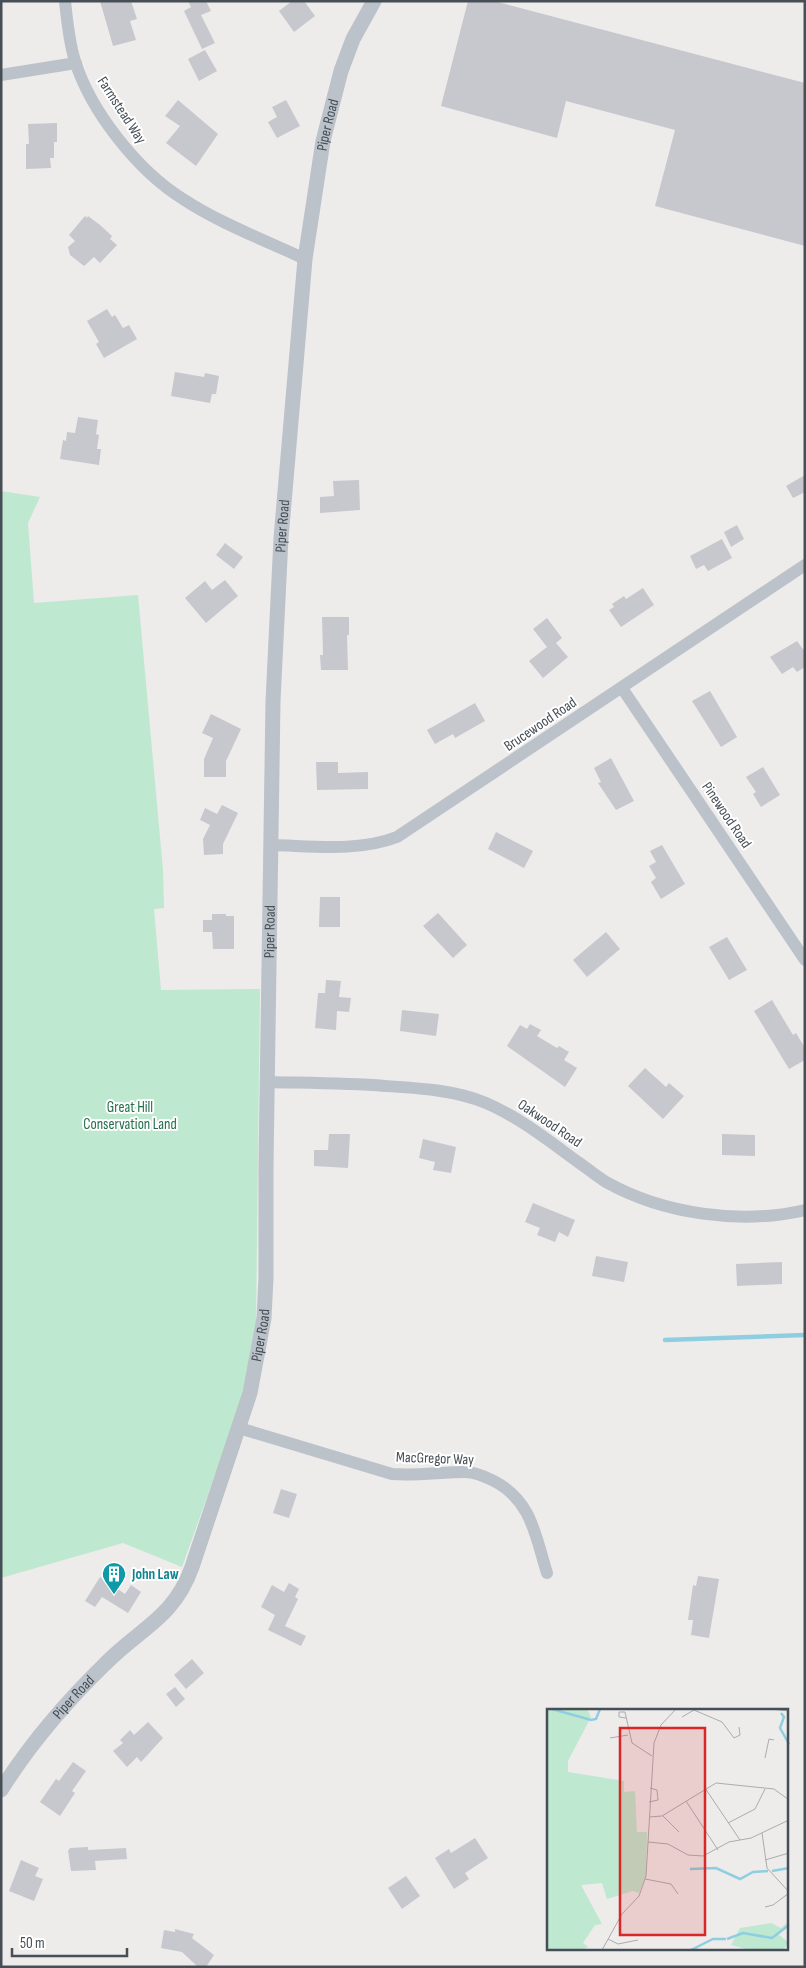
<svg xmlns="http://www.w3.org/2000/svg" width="806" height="1968" font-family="'Sofia Sans Condensed',sans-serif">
<rect width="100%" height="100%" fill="#eeebeb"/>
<!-- green -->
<path fill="#bee8cf" d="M1 491 40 497 28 523 34 603 138 595 163 870 164 908 154 909 161 990 260 989 256 1323 245 1391 182 1567 123 1543 1 1578Z"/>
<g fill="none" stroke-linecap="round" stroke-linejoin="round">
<!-- stream -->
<path stroke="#8fcee0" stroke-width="4.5" d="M665 1340 805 1335"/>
</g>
<!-- building -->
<g fill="#c7c8ce">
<path d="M100 1H131L137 19 130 21 136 40 113 46Z"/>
<path d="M188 1H206L211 11 201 15 215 43 202 49 184 11 191 7Z"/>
<path d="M292 1H304L315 16 294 32 279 11Z"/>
<path d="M468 1H494L805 83V246L655 206 675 130 566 101 557 138 441 106Z"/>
<path d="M205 50 217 71 199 81 188 59Z"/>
<path d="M178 100 218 134 196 166 166 143 180 126 165 116Z"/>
<path d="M286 100 300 126 277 138 268 122 277 117 272 107Z"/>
<path d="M57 123V142H54V158H50L51 168 26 169V144H29L28 124Z"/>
<path d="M85 216 87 218 88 216 100 225 112 236 110 239 117 245 100 263 94 257 84 266 70 255 68 247 75 241 69 235Z"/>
<path d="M107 309 112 317 115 315 123 328 129 325 137 339 104 358 96 344 99 342 87 321Z"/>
<path d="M175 372 204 377 205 373 219 376 216 394H212L210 403 171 396Z"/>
<path d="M78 417 98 420 96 434 99 435 97 449H101L99 465 60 459 63 440 66 441 67 432 75 433Z"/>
<path d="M805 475V492L793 498 786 486Z"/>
<path d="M359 480 360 510 320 513V497L334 496 333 481Z"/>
<path d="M737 525 744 539 731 547 724 532Z"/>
<path d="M722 539 732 558 708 571 704 565 696 569 690 556Z"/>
<path d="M225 543 243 557 234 569 216 555Z"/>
<path d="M225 580 238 596 206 623 185 598 205 581 212 590Z"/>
<path d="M643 588 654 605 621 627 609 610 614 607 612 604 624 596 626 599Z"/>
<path d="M322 617H349V635H347L348 670H321L320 655H323Z"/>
<path d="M547 618 562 638 556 643 568 657 543 678 529 661 547 647 533 629Z"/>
<path d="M797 641 805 652V667L797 672 793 667 782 674 770 657Z"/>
<path d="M710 691 737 737 721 747 692 701Z"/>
<path d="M475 703 485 721 455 738 453 734 435 744 427 730Z"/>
<path d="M211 714 241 729 226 761V777H204V759L213 738 202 733Z"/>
<path d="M611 758 634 801 616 810 598 783 601 782 594 768Z"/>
<path d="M316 762H338V773L368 772V789L317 790Z"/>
<path d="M763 767 780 795 761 807 753 794 756 792 746 777Z"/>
<path d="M222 805 238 813 223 844V854L204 855 203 839 210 825 200 820 205 808 217 814Z"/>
<path d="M496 832 533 851 524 868 488 849Z"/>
<path d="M662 845 685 884 661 899 651 882 656 878 649 866 656 862 650 851Z"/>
<path d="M320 897H340V927H319Z"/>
<path d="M438 913 467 945 453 958 423 926Z"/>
<path d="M212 914H226V916H234V949H213L212 932H203V920H212Z"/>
<path d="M606 932 620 949 587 977 573 960Z"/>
<path d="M727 937 747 970 729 980 709 947Z"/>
<path d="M326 980 341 981 339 997 351 998 349 1012 337 1011 336 1030 315 1028 318 993H325Z"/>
<path d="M772 1000 793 1035 796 1033 805 1048V1060L789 1069 754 1011Z"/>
<path d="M402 1010 439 1014 436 1036 400 1031Z"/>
<path d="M530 1024 541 1030 537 1036 557 1048 559 1046 569 1052 564 1060 577 1068 565 1087 507 1046 520 1025 527 1029Z"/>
<path d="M645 1068 666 1087 669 1083 684 1096 663 1119 628 1086Z"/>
<path d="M329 1134H350L348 1168 314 1166V1150H328Z"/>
<path d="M722 1134 755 1135V1156L722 1155Z"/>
<path d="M423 1139 456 1147 451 1173 433 1170 435 1162 419 1158Z"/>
<path d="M533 1203 575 1220 568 1237 559 1232 555 1242 537 1235 540 1228 525 1222Z"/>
<path d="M596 1256 628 1262 624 1282 592 1276Z"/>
<path d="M782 1262V1284L737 1286 736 1264Z"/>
<path d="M281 1489 297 1494 289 1518 273 1513Z"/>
<path d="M698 1576 719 1579 709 1638 691 1635 693 1620H688L693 1585 696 1586Z"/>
<path d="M100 1577 125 1594 131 1585 141 1592 128 1613 102 1597 95 1607 85 1601Z"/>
<path d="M289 1583 299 1589 295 1597 298 1599 285 1626 306 1636 301 1646 268 1630 275 1615 261 1607 272 1585 284 1592Z"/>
<path d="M192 1659 204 1673 186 1689 174 1675Z"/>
<path d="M175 1687 185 1699 176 1707 166 1694Z"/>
<path d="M148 1722 163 1738 141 1762 137 1757 127 1767 113 1751 123 1743 120 1740 130 1730 134 1735Z"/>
<path d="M73 1762 86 1771 72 1791 75 1793 60 1816 40 1802 56 1779 59 1781Z"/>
<path d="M475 1838 488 1858 465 1873 469 1879 454 1889 435 1858 449 1849 451 1853Z"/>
<path d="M88 1847V1850L126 1848 127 1859 95 1861 96 1870 71 1871 68 1851 70 1848Z"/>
<path d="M21 1860 39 1868 35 1876 43 1879 34 1901 9 1891Z"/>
<path d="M406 1876 420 1896 402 1909 388 1888Z"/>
<path d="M175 1929 194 1934 192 1938 214 1955 206 1967H198L182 1952 161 1948 164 1930 175 1932Z"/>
</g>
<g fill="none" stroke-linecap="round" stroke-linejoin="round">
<!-- minor -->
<g stroke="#bbc2c9" stroke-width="12">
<path d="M65 1C67 21 69 42 75 61 91 112 138 171 183 199 221 224 265 240 305 259"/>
<path d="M1 75 76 63"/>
<path d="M622 688 805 960"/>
<path d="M272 845C313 846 358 852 397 837L805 565"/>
<path d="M267 1082C307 1083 346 1083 385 1086 418 1088 455 1090 486 1103 519 1117 549 1141 578 1162 587 1168 596 1176 606 1182 663 1214 741 1225 805 1210"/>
<path d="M239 1428 392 1474C417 1476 441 1472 465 1472 474 1472 486 1477 494 1481 532 1501 535 1535 547 1573"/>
</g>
<!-- tertiary -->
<path stroke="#bbc2c9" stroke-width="15" id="s1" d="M1 1790C30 1744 66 1702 105 1664 140 1628 174 1618 192 1567L250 1393 264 1318 266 1278V1164L273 701 281 538 305 259 323 141 341 71 353 39 374 1"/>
</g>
<!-- icons -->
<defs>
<g id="building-pin" transform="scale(1.25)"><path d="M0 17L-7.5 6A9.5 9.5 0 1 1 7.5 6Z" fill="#0f9aa8" stroke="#fff"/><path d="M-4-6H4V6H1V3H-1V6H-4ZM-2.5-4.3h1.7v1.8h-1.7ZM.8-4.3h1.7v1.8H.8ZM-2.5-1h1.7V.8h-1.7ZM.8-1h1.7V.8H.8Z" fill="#fff"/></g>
</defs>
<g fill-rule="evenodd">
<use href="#building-pin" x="114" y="1574"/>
</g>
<g text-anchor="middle" stroke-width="4" stroke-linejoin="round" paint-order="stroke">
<!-- street labels -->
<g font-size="15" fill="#464e56" stroke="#fff">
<text transform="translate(122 110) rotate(57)" y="5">Farmstead Way</text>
<text dy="5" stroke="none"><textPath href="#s1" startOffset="1752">Piper Road</textPath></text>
<text dy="5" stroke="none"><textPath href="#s1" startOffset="1348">Piper Road</textPath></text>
<text transform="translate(540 724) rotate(-34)" y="5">Brucewood Road</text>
<text transform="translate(727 815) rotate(56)" y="5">Pinewood Road</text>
<text dy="5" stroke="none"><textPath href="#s1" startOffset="942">Piper Road</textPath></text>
<text transform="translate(550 1123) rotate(34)" y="5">Oakwood Road</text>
<text dy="5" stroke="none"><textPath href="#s1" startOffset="538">Piper Road</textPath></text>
<text transform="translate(435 1458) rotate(2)" y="5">MacGregor Way</text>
<text dy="5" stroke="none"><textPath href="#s1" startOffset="118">Piper Road</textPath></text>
</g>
<!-- park labels -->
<g font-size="15" fill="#216e49" stroke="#fff">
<text x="130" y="1112">Great Hill<tspan x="130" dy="17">Conservation Land</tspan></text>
</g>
<!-- culture labels -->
<g font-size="15" font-weight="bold" fill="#0d838f" stroke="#fff" text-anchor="start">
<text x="132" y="1579">John Law</text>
</g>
</g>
<!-- overview -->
<g transform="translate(547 1709)">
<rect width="241" height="241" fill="#eeebeb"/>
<path d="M0 0H40L44 8 21 52V63L77 72V83L88 82 90 123H100L99 166 92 184 86 182 60 190 55 174 34 176 55 215 48 216 36 234 41 238 35 241H0ZM241 213V217L231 225 241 233 237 241H203L184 236 193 219 224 214 234 219Z" fill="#bee8cf"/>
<path fill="none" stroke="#8fcee0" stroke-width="2.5" d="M5 0 44 11 49 10 53 0M234 4 237 8 233 19 242 35M143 160 169 159 193 170 206 163 221 162M225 162 242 159M180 230 196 224 225 229 242 216M144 241 166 230H179"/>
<path fill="none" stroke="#abacaf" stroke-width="1" d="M224 0 242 2M135 8 147 1 175 13 187 29 193 26 192 18M79 9 72 8V3H78L85 34 105 47M63 29 81 26M218 49 222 30 227 31M158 79 193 131M139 92 171 141M102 93 111 91 110 81 103 79M116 107 132 123M102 108 115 107 169 74 227 80 242 91M181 114 208 100 218 80M215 124 220 159 242 183M101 133 121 135 141 146 156 147 182 133 204 129 242 111M218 151 242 144M98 170 124 175 131 185M218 198 226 196 242 184M61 230 71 235 91 231M55 241 75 205 92 187 99 167 107 34 114 16 129 0"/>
<path fill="#d62828" fill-opacity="0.15" stroke="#d62828" stroke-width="2.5" d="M73 19H158V226H73Z"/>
<rect width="241" height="241" fill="none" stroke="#464e56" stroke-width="2.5"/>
</g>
<!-- border -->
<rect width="806" height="1968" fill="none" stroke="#464e56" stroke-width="5"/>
<!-- scale -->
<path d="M12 1948v8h115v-8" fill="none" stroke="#464e56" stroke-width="2.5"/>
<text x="20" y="1948" font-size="15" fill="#464e56" stroke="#ffffff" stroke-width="4" paint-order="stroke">50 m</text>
</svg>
